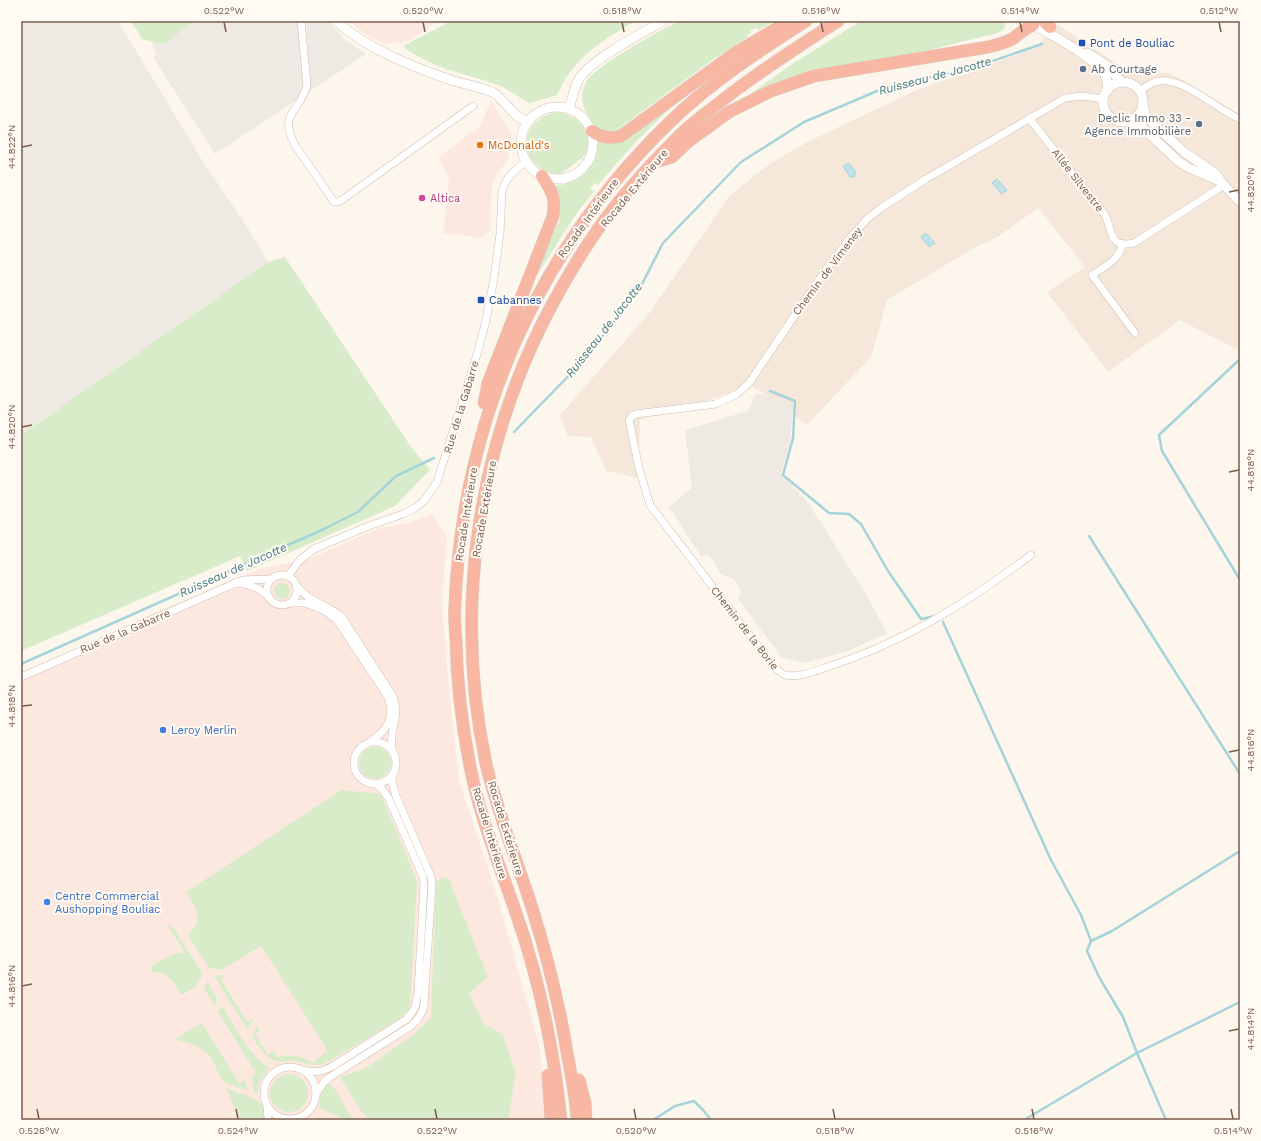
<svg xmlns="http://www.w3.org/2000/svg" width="1261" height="1141" font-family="'Work Sans',sans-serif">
<rect width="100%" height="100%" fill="#fdf6ec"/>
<!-- residential -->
<path fill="#f5e8da" d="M1055 23 1128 71 1168 73 1185 81 1240 115V351L1180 320 1108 372 1047 292 1085 267 1038 208 999 236 974 248 887 300 871 357 807 425 751 385 709 400 640 420 638 478 606 471 591 437 568 436 560 415 651 311 729 196 771 163 807 142 917 90 1036 48Z"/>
<!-- commercial -->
<g fill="#fde8e0">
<path d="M349 21H438L409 41 386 44 367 35Z"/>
<path d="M491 100 511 133V146L508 160 497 174 492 183 490 230 481 238 443 233 449 180 439 157 481 125Z"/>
<path d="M432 514 447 538 442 599 447 668 459 781 498 899 539 1045 547 1120H21V682L135 621 259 569 309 559 377 529 407 523Z"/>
</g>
<!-- industrial -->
<g fill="#efe9e4">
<path d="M21 21H118L203 162 244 222 268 262 21 435Z"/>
<path d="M195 21H326L334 27 344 39 366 54 215 154 153 57 157 54 151 43 154 41 164 44Z"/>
<path d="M756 393 793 405 790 443 781 473 809 504 867 596 887 633 846 652 803 663 781 657 738 599 741 592 734 579 721 574 709 555 701 556 669 507 692 488 685 430 748 411Z"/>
</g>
<!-- green -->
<g fill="#d8ecc9">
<path d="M131 21H195L164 44 142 39Z"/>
<path d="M451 21H635C612 35 587 49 571 71 565 78 561 87 557 95L530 103C518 98 508 88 495 84 464 73 429 68 403 46Z"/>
<path d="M679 21H774L759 30 757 28 750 30 751 33 747 35 748 37 715 58 617 130 613 132 596 129C593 121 585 114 583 105 581 97 583 86 588 79 593 73 601 68 607 63 630 47 654 34 679 21Z"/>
<path d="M861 21H1005C1006 28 1003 30 997 33L933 49 742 100 792 64Z"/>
<path d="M685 96C653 122 625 153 598 185L595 183 590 188 594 191 574 217 537 275 534 277 559 221C562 207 559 198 553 186 579 183 597 170 598 142L606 143Z"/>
<path d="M557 112C572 115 586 122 588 139 588 143 589 148 587 152 583 159 567 169 560 174 518 172 514 120 557 112Z"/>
<path d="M285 257 411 447 430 470 395 506 247 571 240 556 21 651V435L268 262Z"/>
<circle cx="282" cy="591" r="8"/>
<circle cx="375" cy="763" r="16"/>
<path d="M341 790 381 794 417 881 410 1007 401 1018 324 1064C313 1067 307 1063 297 1061 291 1060 287 1062 282 1062 267 1061 259 1047 252 1037L257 1026 260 1030 255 1034 268 1055 274 1051 277 1057C292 1054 301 1056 314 1063L318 1058 328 1051 261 946 222 970 209 968 188 935C205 918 196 909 186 892Z"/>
<path d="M448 877 488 977 469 993 484 1024 503 1035 516 1073 508 1120H371L362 1113 340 1077 366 1068 414 1034 431 1018 436 880Z"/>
<path d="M167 924 173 927 202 973 196 987 181 995C174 984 169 970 153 973L150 967 173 954 185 953Z"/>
<path d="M225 975 226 976 221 979 247 1022 252 1019 253 1021 247 1029 214 976Z"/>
<path d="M207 981 217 998 215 1006 204 988Z"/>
<path d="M222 1006C234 1025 250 1058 270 1068 263 1075 257 1084 258 1093L254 1092 252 1076 256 1073 218 1012Z"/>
<path d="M202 1023 239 1083 245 1080 248 1090C239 1088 228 1085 222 1079 217 1074 216 1065 212 1059 205 1048 189 1042 177 1040L176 1038Z"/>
<circle cx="289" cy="1093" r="19"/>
<path d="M327 1084 333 1086 353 1120H347L321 1109 319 1106 322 1089Z"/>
<path d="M226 1088C243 1096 266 1095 265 1120H240Z"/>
</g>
<!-- water -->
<g fill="#bfe3e8" stroke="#a5d3da">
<path d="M849 163 856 173 854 177H850L843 166Z"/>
<path d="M997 179 1007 190 1002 194 992 183Z"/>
<path d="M926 233 935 243 929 247 921 237Z"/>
</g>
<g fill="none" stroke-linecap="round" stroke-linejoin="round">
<!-- stream -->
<g stroke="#a5d3da" stroke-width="2.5">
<path d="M1240 359 1159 435 1162 451 1240 580"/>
<path d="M770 391 795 401 793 438 783 475 829 513 849 514 861 524 888 571 921 619 936 616"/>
<path d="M514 432 581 363 639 290 663 243 741 162 804 122 889 86 969 69 1042 44"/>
<path d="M1089 536 1240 774"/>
<path d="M943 622 1051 860 1081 915 1091 941 1087 951 1099 977 1123 1017 1137 1053 1166 1120"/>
<path d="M21 664 324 529 358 512 396 476 434 458"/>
<path d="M1091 941 1112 931 1240 851"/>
<path d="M653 1120 675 1106 694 1101 703 1110 711 1120"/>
<path d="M1024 1120 1137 1053 1240 1002"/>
</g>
<!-- street casing -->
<g stroke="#d1beb0" stroke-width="8">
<g id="street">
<path d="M301 21 307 84C302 112 277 111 295 145L334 202H339L473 106"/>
<path d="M1140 91C1146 87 1151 82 1159 81 1184 77 1217 110 1240 119"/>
<path d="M1029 118 1105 215C1113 230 1108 249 1134 243L1218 189 1223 184"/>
<path d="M1122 244C1120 260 1105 266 1092 275L1135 333"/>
<path d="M1031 555C967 603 903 643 827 667 815 671 798 678 785 675 782 674 778 670 775 668L650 505 639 468 629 420 632 416 636 414 716 404 737 394 749 383 827 268 850 238 867 219 881 208 926 179 1065 98 1082 96 1104 99"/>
<circle cx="282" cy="590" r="15"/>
<path d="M288 576 300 560 314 549 366 527 403 514 415 508 424 501 437 482 475 361 485 325 494 278 500 234 502 192 504 185 508 178 520 166 526 162"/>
<path d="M235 584C248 583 258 587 268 596"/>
<path d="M297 586C308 602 327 604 342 617L392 695C402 717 388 729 392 751"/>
<path d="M291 603H305L323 610 337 620 388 697C396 719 386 732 368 743"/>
<path d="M21 677 229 586C244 576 255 581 272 579"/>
<circle cx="375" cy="763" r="21"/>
<circle cx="290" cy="1093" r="26"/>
<path d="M303 1070C315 1073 322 1072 333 1066L407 1019 415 1008 418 992 424 885 423 877 389 799 382 789 376 784"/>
<path d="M316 1094 324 1082 330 1077 411 1026 418 1019 423 1010 424 1003 432 886 431 877 396 796 392 782 393 774"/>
<path d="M267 1104 268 1120"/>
</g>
</g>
<!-- secondary casing -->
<g stroke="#d6c0b0" stroke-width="10">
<g id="secondary">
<path d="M336 21C368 49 408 65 448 79 462 84 478 86 492 92L497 95 516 115 527 123"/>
<path d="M1021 21C1042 28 1098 58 1106 78 1108 82 1107 86 1108 90"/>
<path d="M1088 53 1106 65 1121 82"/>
<circle cx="1123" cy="102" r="20"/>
<path d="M1143 103 1145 114 1149 120 1184 152 1216 174 1223 184 1240 202"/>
<circle cx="557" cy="143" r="36"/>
<path d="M569 109C572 99 574 88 579 79 590 60 642 33 663 21"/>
<path d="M1126 121 1142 127 1178 161 1187 167 1219 181"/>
</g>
</g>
<!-- highway casing -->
<g stroke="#dad1cd" stroke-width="13">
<g id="highway">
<path d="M1044 21 1050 27"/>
<path d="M592 131C601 138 610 139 621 136L735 53 789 21"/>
<path d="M655 162 672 157 689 141 729 112 771 91 814 76 988 47C996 45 1005 43 1012 39 1020 34 1024 28 1033 25"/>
<path d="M484 403 488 383 553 216C556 198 552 191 542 176"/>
<path d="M548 1075 551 1120"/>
<path d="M579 1080 585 1102 586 1120"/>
<path d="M561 1120C554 1051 539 979 516 913 500 866 481 820 471 771 462 727 457 685 456 641 455 628 454 616 455 604 463 418 537 250 671 121 711 82 759 51 806 21"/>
<path d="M577 1120C576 1099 572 1079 568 1058 560 1008 548 959 533 911 518 863 499 817 487 768 454 618 475 459 543 322 564 281 588 240 616 205 636 180 658 157 680 135 693 122 709 111 724 99 760 71 799 46 838 21"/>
</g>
</g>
<!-- street -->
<use href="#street" stroke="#fff" stroke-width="7"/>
<!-- secondary -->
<use href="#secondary" stroke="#fff" stroke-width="9"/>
<!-- highway -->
<use href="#highway" stroke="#f7b7a3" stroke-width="12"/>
</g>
<!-- ticks -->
<path fill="none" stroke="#7a5c4d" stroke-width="1.5" d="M224 22 226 32M423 22 425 32M622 22 624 32M821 22 823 32M1020 22 1022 32M1219 22 1221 32M22 147 32 145M1229 192 1239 190M22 427 32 425M1229 472 1239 470M22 706 32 705M1229 752 1239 750M22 986 32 984M1229 1031 1239 1029M37 1109 39 1119M236 1109 238 1119M435 1109 437 1119M634 1109 636 1119M833 1109 835 1119M1032 1109 1034 1119M1231 1109 1233 1119"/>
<!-- markers -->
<g fill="#1a4fb4" stroke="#fffaf3" stroke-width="1.5">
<rect x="1078" y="39" width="8" height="8" rx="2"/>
<rect x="477" y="296" width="8" height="8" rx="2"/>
</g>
<g fill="#5c6f8a" stroke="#fffaf3" stroke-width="1.5">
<circle cx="1083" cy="69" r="4"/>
<circle cx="1199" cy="124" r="4"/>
</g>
<circle fill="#e8710a" stroke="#fffaf3" stroke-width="1.5" cx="480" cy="145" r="4"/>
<circle fill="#d1479c" stroke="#fffaf3" stroke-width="1.5" cx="422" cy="198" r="4"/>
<g fill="#3f7fe0" stroke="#fffaf3" stroke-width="1.5">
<circle cx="163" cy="730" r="4"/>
<circle cx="47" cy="902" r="4"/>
</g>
<g text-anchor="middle" stroke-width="4" stroke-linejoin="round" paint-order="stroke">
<!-- transit labels -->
<g font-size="11" fill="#164399" stroke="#fffaf3" text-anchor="start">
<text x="1090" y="47">Pont de Bouliac</text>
<text x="489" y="304">Cabannes</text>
</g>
<!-- service labels -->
<g font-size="11" fill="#4e5e75" stroke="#fffaf3" text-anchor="start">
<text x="1091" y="73">Ab Courtage</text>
<text x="1191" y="122" text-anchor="end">Declic Immo 33 -<tspan x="1191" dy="13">Agence Immobilière</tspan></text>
</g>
<!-- food labels -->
<g font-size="11" fill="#c56008" stroke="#fffaf3" text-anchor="start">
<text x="488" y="149">McDonald's</text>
</g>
<!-- street labels -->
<g font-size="11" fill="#7a5c4d" stroke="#fffaf3">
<text transform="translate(1078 180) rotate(52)" y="4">Allée Silvestre</text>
<text transform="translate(634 188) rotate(-50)" y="4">Rocade Extérieure</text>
<text transform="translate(588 218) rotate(-54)" y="4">Rocade Intérieure</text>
<text transform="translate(827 271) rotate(-53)" y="4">Chemin de Vimeney</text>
<text transform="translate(461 407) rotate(-73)" y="4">Rue de la Gabarre</text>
<text transform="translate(484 509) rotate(-80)" y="4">Rocade Extérieure</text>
<text transform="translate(466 514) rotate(-81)" y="4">Rocade Intérieure</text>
<text transform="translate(745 628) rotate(52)" y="4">Chemin de la Borie</text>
<text transform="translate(125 631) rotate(-23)" y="4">Rue de la Gabarre</text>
<text transform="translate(506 828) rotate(73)" y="4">Rocade Extérieure</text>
<text transform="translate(490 833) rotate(73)" y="4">Rocade Intérieure</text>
</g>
<!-- hotel labels -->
<g font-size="11" fill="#b23c85" stroke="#fffaf3" text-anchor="start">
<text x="430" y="202">Altica</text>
</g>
<!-- shop labels -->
<g font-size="11" fill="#366cbe" stroke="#fffaf3" text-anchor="start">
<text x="171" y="734">Leroy Merlin</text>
<text x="55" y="900">Centre Commercial<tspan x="55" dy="13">Aushopping Bouliac</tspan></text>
</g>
<!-- water labels -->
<g font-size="12" font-style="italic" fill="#437c86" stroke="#fffaf3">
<text transform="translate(935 76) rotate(-15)" y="4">Ruisseau de Jacotte</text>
<text transform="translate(604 330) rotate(-52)" y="4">Ruisseau de Jacotte</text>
<text transform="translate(233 570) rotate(-24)" y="4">Ruisseau de Jacotte</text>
</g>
</g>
<!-- border -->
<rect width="1261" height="1141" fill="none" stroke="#fffaf3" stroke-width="44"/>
<rect x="22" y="22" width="1217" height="1097" fill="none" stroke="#7a5c4d" stroke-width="1.5"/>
<g font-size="10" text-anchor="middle" fill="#7a5c4d">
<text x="224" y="14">0.522°W</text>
<text x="423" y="14">0.520°W</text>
<text x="622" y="14">0.518°W</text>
<text x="821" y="14">0.516°W</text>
<text x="1020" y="14">0.514°W</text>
<text x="1219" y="14">0.512°W</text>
<text transform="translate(11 147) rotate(-90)" y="4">44.822°N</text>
<text transform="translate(1250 190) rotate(-90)" y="4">44.820°N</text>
<text transform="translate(11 427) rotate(-90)" y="4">44.820°N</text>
<text transform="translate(1250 470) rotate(-90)" y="4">44.818°N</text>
<text transform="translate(11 706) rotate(-90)" y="4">44.818°N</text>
<text transform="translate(1250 750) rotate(-90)" y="4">44.816°N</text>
<text transform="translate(11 986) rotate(-90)" y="4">44.816°N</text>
<text transform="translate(1250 1029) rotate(-90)" y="4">44.814°N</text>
<text x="39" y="1134">0.526°W</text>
<text x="238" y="1134">0.524°W</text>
<text x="437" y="1134">0.522°W</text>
<text x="636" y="1134">0.520°W</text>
<text x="835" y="1134">0.518°W</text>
<text x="1034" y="1134">0.516°W</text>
<text x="1233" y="1134">0.514°W</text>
</g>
</svg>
